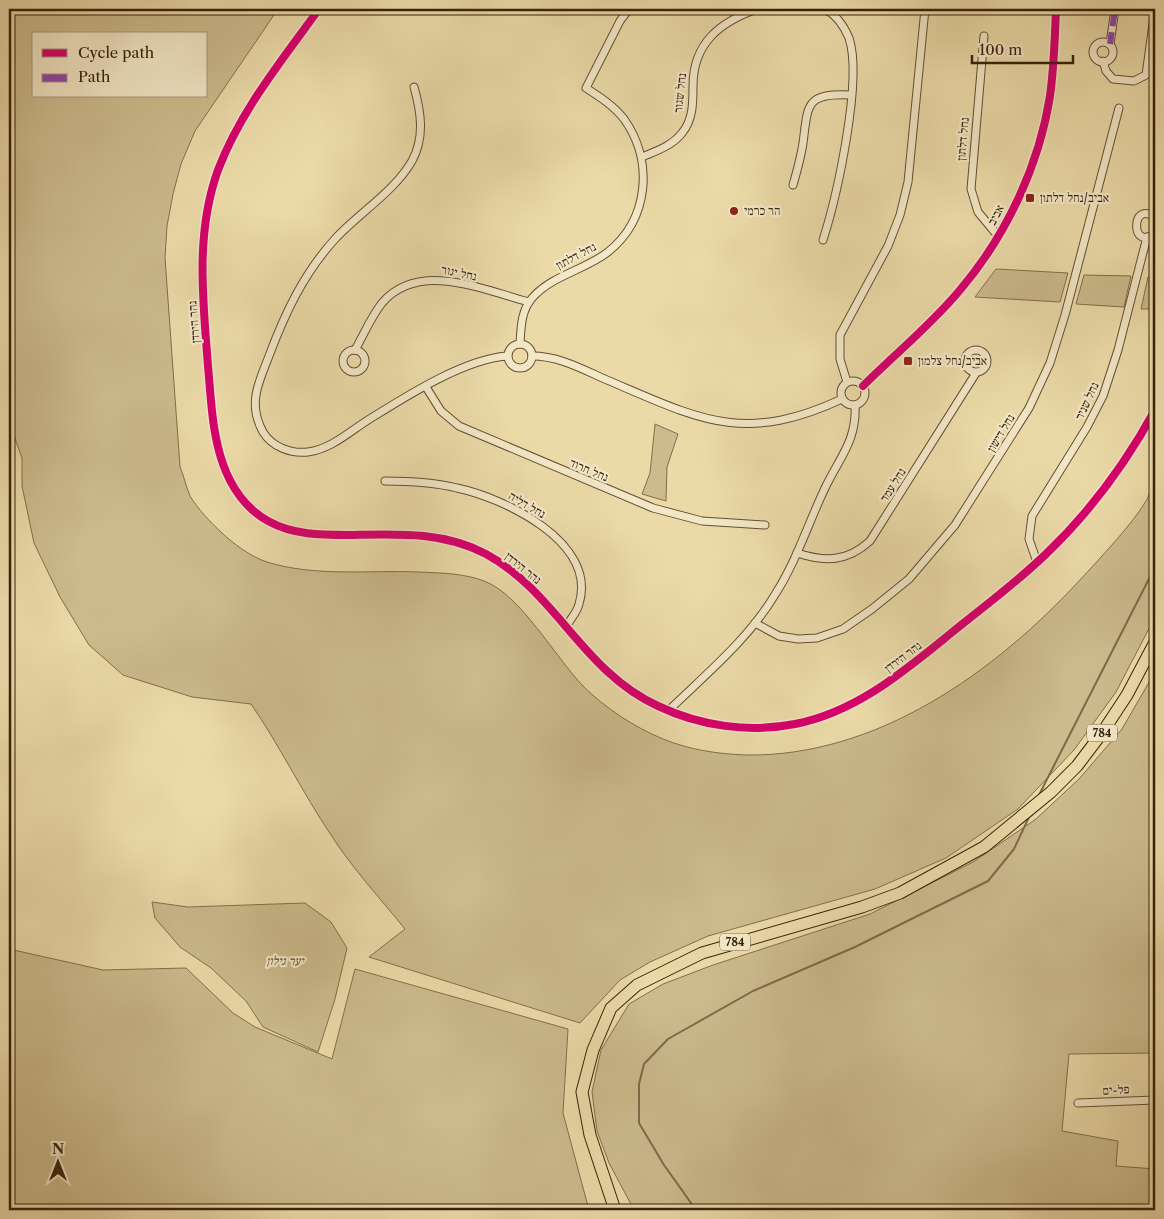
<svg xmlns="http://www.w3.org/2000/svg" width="1164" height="1219" font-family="'Libre Caslon Text','Frank Ruhl Libre',serif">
<rect width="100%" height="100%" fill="#ebdaa8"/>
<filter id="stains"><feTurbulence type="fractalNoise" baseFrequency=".004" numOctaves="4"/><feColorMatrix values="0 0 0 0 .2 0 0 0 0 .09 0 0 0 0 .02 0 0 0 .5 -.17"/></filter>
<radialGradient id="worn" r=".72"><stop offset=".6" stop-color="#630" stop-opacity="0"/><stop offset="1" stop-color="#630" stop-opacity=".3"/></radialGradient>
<!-- green -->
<g fill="#ccbb8d" stroke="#826e4c" fill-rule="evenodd">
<path d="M9 9H278L195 131 181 164 173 194 167 226 165 258 180 467C184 476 186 487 190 496 198 509 210 522 222 533 234 544 251 557 267 562 315 577 369 570 418 572 440 573 463 573 484 581 520 594 555 657 583 686 605 708 634 727 663 739 690 750 718 754 746 755 877 757 995 672 1080 580 1100 558 1131 526 1146 501 1152 491 1153 476 1155 466V617L1116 692 1074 750 1018 809 946 858 875 889 708 936 650 962 620 980 580 1023 369 957 405 929C380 898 352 868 331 835 302 792 280 746 251 704L192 697 123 675 89 645 60 597 34 543 22 486V458L9 422ZM34 34H206V96H34Z"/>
<path d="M996 269 1068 273 1060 302 975 297Z"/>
<path d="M1084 275 1131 276 1124 307 1076 304Z"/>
<path d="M1148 277 1155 278V309H1141Z"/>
<path d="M655 424 678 434 667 467 666 501 642 494 650 473Z"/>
<path d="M1155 672V1053L1069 1054 1062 1131 1118 1141 1116 1166 1155 1169V1210H634L609 1163 597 1131 592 1092 601 1050 629 1004 663 984 713 965 870 914 973 862 1036 819 1079 779 1122 729Z"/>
<path d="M152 902 188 907 305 903 331 922 347 948 335 999 318 1052 263 1027 246 1001 211 968 180 947 155 918Z"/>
<path d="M9 949 103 970 186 968 233 1013 255 1027 332 1059 355 969 568 1029 563 1113 589 1210H9Z"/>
</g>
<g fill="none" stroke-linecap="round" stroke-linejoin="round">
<!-- stream -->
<g stroke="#7e6a4a" stroke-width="2">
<path d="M1039 795 1155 567"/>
<path d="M696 1210 664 1165 639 1123V1084L644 1064 668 1039 753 991 855 947 988 881 1014 849 1029 817"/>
</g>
<!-- minor casing -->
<g stroke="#644f33" stroke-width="9">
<g id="minor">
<path d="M319 9C282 60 241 110 218 170 195 234 203 300 208 366 211 399 212 433 223 464 231 487 246 509 268 521 293 535 321 535 349 535 396 534 443 531 486 554 556 592 583 672 658 706 700 726 749 733 795 724 856 712 903 672 950 634 982 608 1016 583 1046 554 1090 512 1126 463 1155 410"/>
<path d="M984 36 971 189 978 212 998 236"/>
<circle cx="1103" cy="52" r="10"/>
<path d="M1110 44 1115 9"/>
<path d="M1103 61 1106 71 1113 79 1134 81 1146 75 1155 9"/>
<path d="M414 87C421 112 425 137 412 161 394 192 360 212 335 239 304 273 285 313 269 356 264 369 258 382 256 395 254 407 257 421 263 432 272 447 291 454 308 452 331 449 349 432 368 420 405 397 464 359 507 356"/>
<path d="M642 157C656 151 672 146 682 133 693 120 693 103 693 86 693 43 720 22 757 9"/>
<path d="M793 185C797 171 801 157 803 143 808 105 805 93 850 95"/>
<path d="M1155 218C1131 198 1130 253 1155 233"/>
<path d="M823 240C837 196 863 79 849 38 844 26 836 15 825 9"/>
<circle cx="520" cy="356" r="12"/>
<path d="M520 344C521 327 521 310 533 297 553 275 585 270 608 252 649 219 654 161 624 119 614 106 600 97 586 88L620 21 629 9"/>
<circle cx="976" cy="361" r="11"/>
<circle cx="354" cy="361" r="11"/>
<path d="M355 350C364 334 371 317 382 303 419 260 484 290 529 302"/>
<path d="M532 356C559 356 582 369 607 380 699 419 743 445 842 399"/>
<circle cx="853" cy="393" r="12"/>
<path d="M847 382 840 359V335L888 246 900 215 908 182 925 9"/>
<path d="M863 386C895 354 931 325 960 290 1006 236 1039 166 1050 96 1054 67 1055 38 1056 9"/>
<path d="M426 387 441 411 459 426 653 508 702 521 765 525"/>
<path d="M385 481C409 481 433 482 457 488 504 498 598 542 579 604 577 613 570 619 566 627"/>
<path d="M797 553C825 562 847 562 870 541L976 373"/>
<path d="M1037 562 1029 539 1032 516 1087 427 1103 396 1118 350 1147 237"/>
<path d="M755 623 779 636 798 639 817 638 843 629 872 609 909 579 955 525 1029 408 1050 363 1065 315 1119 108"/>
<path d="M668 711C706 674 749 639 776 593 797 560 809 521 826 486 840 457 857 440 855 405"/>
<path d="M1078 1103 1155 1100"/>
</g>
</g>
<!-- primary casing -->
<g stroke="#37210c" stroke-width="13">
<path id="primary" d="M615 1210 590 1135 582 1092 593 1050 611 1008 637 985 702 953 862 907 900 893 984 847 1051 792 1077 766 1102 733 1127 695 1155 642"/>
</g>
<!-- minor -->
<use href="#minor" stroke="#f2e7c6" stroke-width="7"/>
<!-- primary -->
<use href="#primary" stroke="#ebdaa8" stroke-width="11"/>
<!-- quiet -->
<path stroke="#8e44ad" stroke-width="6" stroke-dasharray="12 6" stroke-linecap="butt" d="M1110 44 1115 9"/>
<!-- cycleway casing -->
<g stroke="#f2e7c6" stroke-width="11">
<g id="cycleway">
<path d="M319 9C282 60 241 110 218 170 195 234 203 300 208 366 211 399 212 433 223 464 231 487 246 509 268 521 293 535 321 535 349 535 396 534 443 531 486 554 556 592 583 672 658 706 700 726 749 733 795 724 856 712 903 672 950 634 982 608 1016 583 1046 554 1090 512 1126 463 1155 410"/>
<path d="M863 386C895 354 931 325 960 290 1006 236 1039 166 1050 96 1054 67 1055 38 1056 9"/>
</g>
</g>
<!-- cycleway -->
<use href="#cycleway" stroke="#d6006c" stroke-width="8"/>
</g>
<!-- markers -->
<g fill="#8f2418" stroke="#f2e7c6" stroke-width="2">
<rect x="1025" y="193" width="10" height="10" rx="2.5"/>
<circle cx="734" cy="211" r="5"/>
<rect x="903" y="356" width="10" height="10" rx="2.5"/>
</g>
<g text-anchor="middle" stroke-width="4.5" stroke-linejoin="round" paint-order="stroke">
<!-- shield labels -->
<g fill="#f2e7c6" stroke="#6f5c44" stroke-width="1">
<rect x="1087" y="724.5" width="30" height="17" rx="4"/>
<rect x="720" y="933.5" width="30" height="17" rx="4"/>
</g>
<g font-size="11" font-weight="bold" fill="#37210c">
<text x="1102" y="737">784</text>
<text x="735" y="946">784</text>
</g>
<!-- street labels -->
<g font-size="12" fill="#37210c" stroke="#f2e7c6">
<text transform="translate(680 93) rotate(-84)" y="4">נחל שגור</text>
<text transform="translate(963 139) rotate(-85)" y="4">נחל דלתון</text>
<text transform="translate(996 215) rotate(-62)" y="4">אביב</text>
<text transform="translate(576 256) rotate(-28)" y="4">נחל דלתון</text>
<text transform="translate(459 273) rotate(12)" y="4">נחל יגור</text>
<text transform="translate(194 322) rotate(-95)" y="4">נהר הירדן</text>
<text transform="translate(1087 401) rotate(-65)" y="4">נחל שניר</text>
<text transform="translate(1001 433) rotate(-59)" y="4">נחל דישון</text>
<text transform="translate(589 470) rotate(23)" y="4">נחל חרוד</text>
<text transform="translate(893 485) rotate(-58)" y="4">נחל עמד</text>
<text transform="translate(527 505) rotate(30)" y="4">נחל דליה</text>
<text transform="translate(523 568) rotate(39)" y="4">נהר הירדן</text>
<text transform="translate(903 657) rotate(-37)" y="4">נהר הירדן</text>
<text transform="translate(1116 1090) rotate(-3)" y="4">פל-ים</text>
</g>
<!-- poi labels -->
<g font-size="12" fill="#37210c" stroke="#f2e7c6" text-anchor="start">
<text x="1040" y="202">אביב/נחל דלתון</text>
<text x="744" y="215">הר כרמי</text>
<text x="918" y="365">אביב/נחל צלמון</text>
</g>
<!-- park labels -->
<g font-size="12" font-style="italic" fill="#5c482c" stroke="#f2e7c6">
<text x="285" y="965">יער גילון</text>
</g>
</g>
<!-- margin -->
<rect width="1164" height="1219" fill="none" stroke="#ebdaa8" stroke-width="30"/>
<rect x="10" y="10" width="1144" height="1199" fill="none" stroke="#37210c" stroke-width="2.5"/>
<rect x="15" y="15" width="1134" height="1189" fill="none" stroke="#37210c"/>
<!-- legend -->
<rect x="32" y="32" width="175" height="65" fill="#f2e7c6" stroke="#a7987c"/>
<rect x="42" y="49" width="25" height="8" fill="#d6006c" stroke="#a7987c"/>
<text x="78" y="58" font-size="15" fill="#37210c">Cycle path</text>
<rect x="42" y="74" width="25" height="8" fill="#8e44ad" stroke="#a7987c"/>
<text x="78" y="82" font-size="15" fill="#37210c">Path</text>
<!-- north arrow -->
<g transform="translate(58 1162)" stroke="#f2e7c6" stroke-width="4" paint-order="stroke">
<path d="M0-4L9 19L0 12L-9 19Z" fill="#37210c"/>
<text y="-8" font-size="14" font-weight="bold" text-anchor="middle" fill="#37210c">N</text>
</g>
<!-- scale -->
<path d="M972 55v8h101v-8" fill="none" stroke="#37210c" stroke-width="2.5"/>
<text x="979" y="55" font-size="15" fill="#37210c" stroke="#f2e7c6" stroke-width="4" paint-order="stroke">100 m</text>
<rect width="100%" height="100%" filter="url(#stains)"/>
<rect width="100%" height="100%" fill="url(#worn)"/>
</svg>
